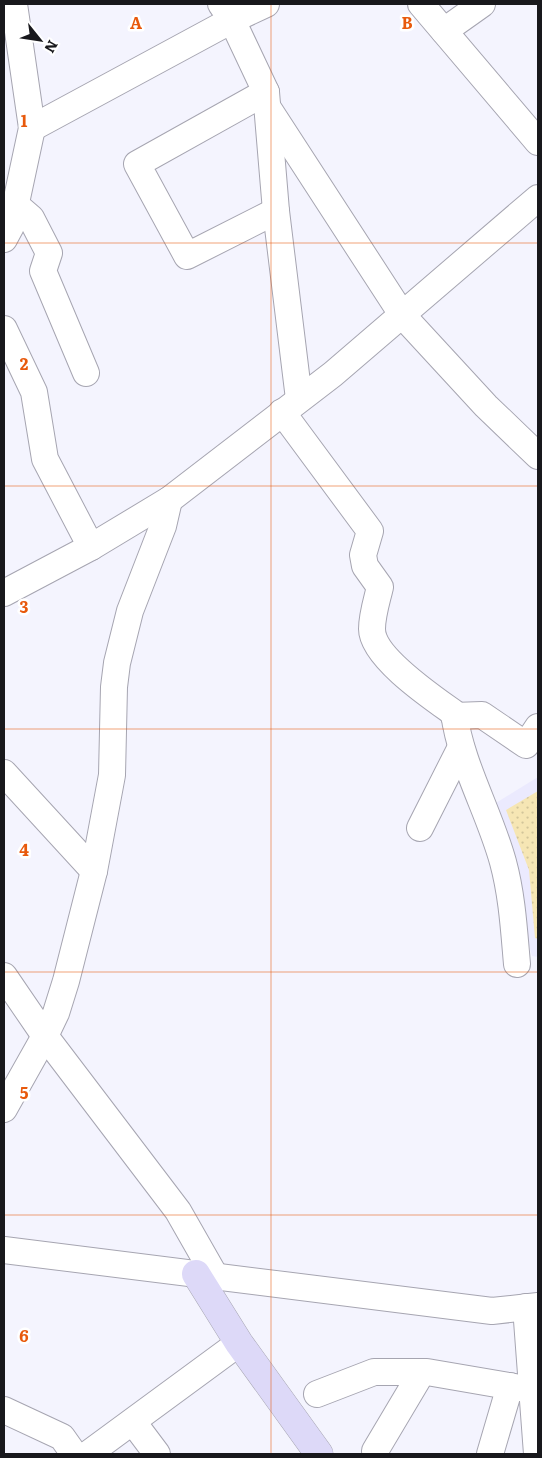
<svg xmlns="http://www.w3.org/2000/svg" width="542" height="1458" font-family="Literata,serif">
<defs>
<pattern id="grass-dots" width="8" height="8" patternUnits="userSpaceOnUse" patternTransform="scale(1.25)"><rect width="8" height="8" fill="#f6e6b4"/><path d="M2 2h.1M6 6h.1" fill="none" stroke="#d2c59a" stroke-width="1.8" stroke-linecap="round"/></pattern>
</defs>
<rect width="100%" height="100%" fill="#f4f4fe"/>
<!-- built -->
<path fill="#ebeafe" d="M538 777V957L532 956 491 806Z"/>
<!-- grass -->
<path fill="url(#grass-dots)" d="M538 791V939L535 938 529 870 506 810Z"/>
<g fill="none" stroke-linecap="round" stroke-linejoin="round">
<!-- street casing -->
<g stroke="#a6a5b1" stroke-width="28">
<g id="street">
<path d="M221 4 232 20 266 92 276 211 299 399"/>
<path d="M421 4 538 142"/>
<path d="M444 31 482 4"/>
<path d="M266 92 137 164 187 256 276 211"/>
<path d="M268 108 403 316 486 406 538 456"/>
<path d="M32 128 232 20 266 4"/>
<path d="M16 205 31 218 49 253 43 271 86 373"/>
<path d="M4 239 11 226 32 128 14 4"/>
<path d="M4 329 34 392 45 459 91 547"/>
<path d="M282 412 370 531 363 555 365 566 380 587C377 600 372 615 372 629 372 657 433 698 454 713 461 765 489 811 503 862 512 895 514 930 517 964"/>
<path d="M4 593 91 547 169 500 333 374 538 198"/>
<path d="M454 716 482 715 526 745 538 727"/>
<path d="M4 773 94 871"/>
<path d="M420 828 461 747"/>
<path d="M4 976 45 1036 178 1211 215 1276"/>
<path d="M4 1109 45 1036 56 1013 66 981 94 871 112 775 114 687 117 663 130 611 163 526 169 500"/>
<path d="M4 1250 492 1311 538 1306"/>
<path d="M526 1307 537 1454"/>
<path d="M317 1394 374 1372H427L532 1390"/>
<path d="M4 1410 62 1437 74 1454"/>
<path d="M133 1422 157 1454"/>
<path d="M375 1451 422 1372"/>
<path d="M88 1454 239 1343"/>
<path d="M490 1454 510 1386"/>
</g>
</g>
<!-- secondary casing -->
<g stroke="#a6a5b1" stroke-width="29">
<path id="secondary" d="M196 1274 239 1343 319 1454"/>
</g>
<!-- street -->
<use href="#street" stroke="#fff" stroke-width="26"/>
<!-- secondary -->
<use href="#secondary" stroke="#ddd9f8" stroke-width="28"/>
</g>
<!-- grid -->
<path fill="none" stroke="#e8590c" stroke-width="1" stroke-opacity="0.55" d="M271 4V1454M4 243H538M4 486H538M4 729H538M4 972H538M4 1215H538"/>
<g font-size="16" text-anchor="middle" font-weight="bold" fill="#e8590c" stroke="#fff" stroke-width="5" stroke-linejoin="round" paint-order="stroke">
<text x="136" y="29">A</text>
<text x="407" y="29">B</text>
<text x="24" y="127">1</text>
<text x="24" y="370">2</text>
<text x="24" y="613">3</text>
<text x="24" y="856">4</text>
<text x="24" y="1099">5</text>
<text x="24" y="1342">6</text>
</g>
<!-- border -->
<rect width="542" height="1458" fill="none" stroke="#18181c" stroke-width="10"/>
<!-- north arrow -->
<g transform="translate(40 40) rotate(120)" stroke="#ffffff" stroke-width="4" paint-order="stroke">
<path d="M0-4L9 19L0 12L-9 19Z" fill="#18181c"/>
<text y="-8" font-size="14" font-weight="bold" text-anchor="middle" fill="#18181c">N</text>
</g>
</svg>
